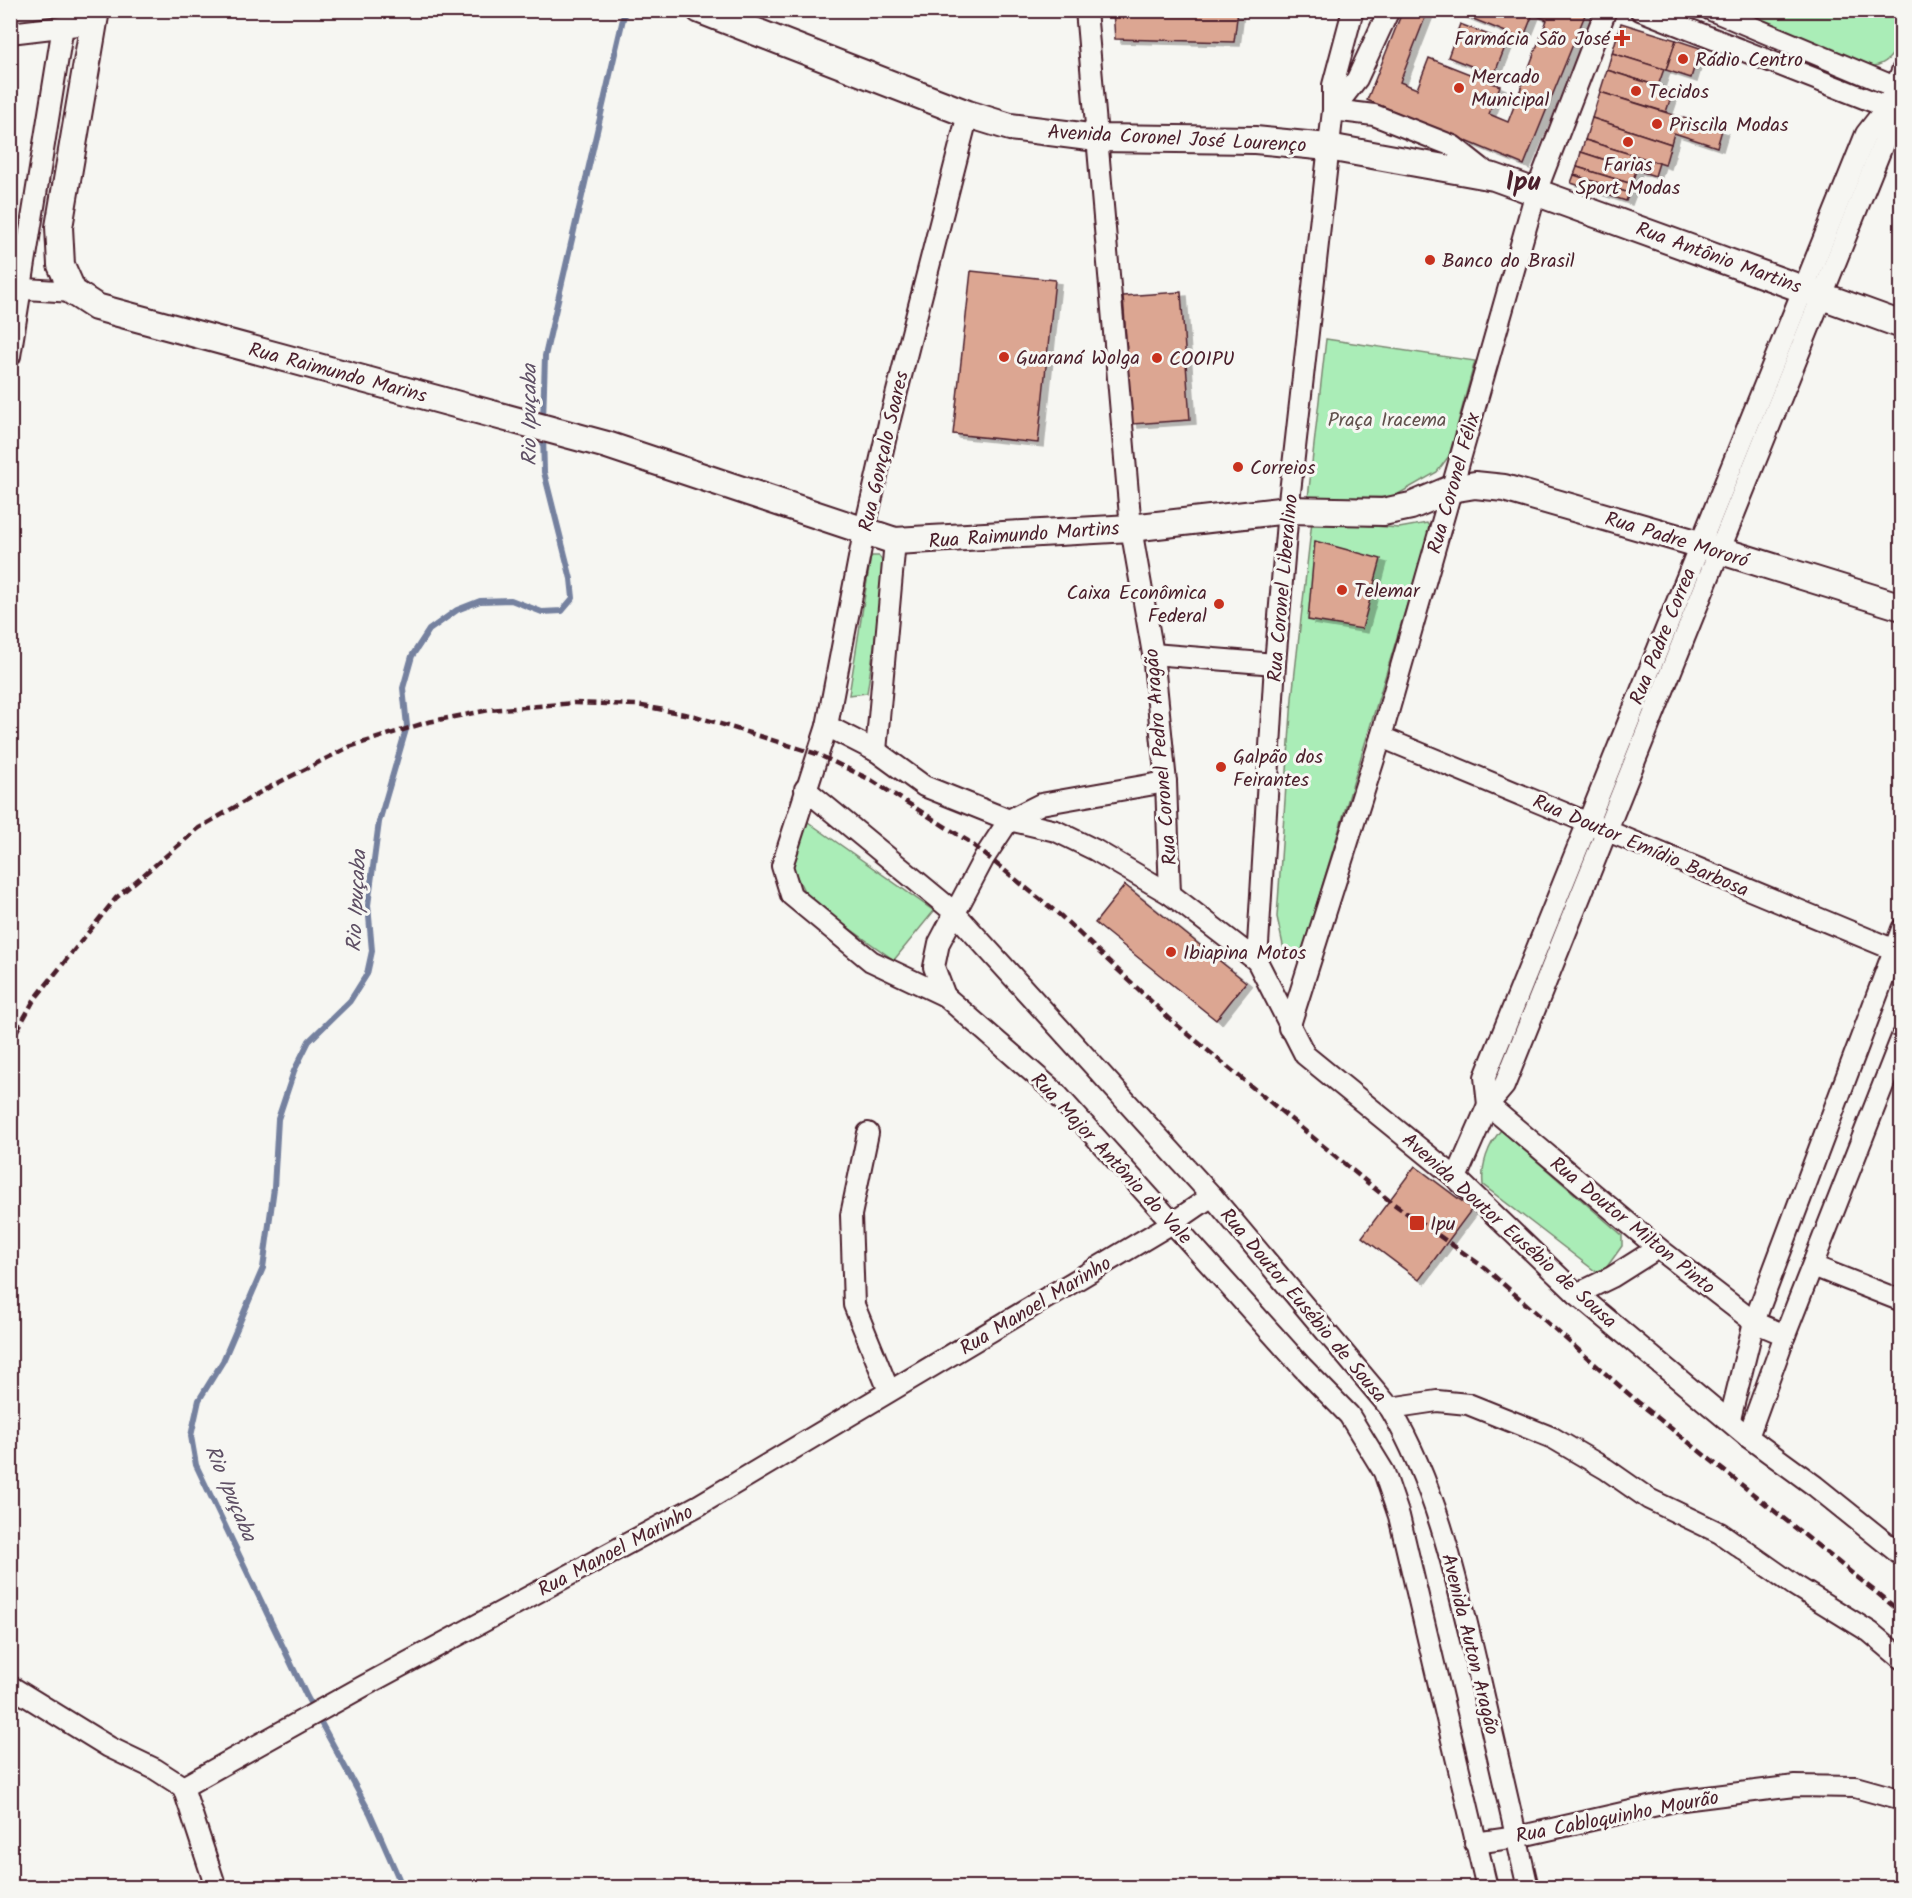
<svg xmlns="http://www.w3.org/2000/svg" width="1912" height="1898" font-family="Kalam,sans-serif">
<defs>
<filter id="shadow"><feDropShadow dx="6" dy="4" stdDeviation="0" flood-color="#0004"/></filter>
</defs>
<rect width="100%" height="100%" fill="#f6f6f2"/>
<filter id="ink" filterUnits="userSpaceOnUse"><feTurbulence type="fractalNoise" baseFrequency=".0167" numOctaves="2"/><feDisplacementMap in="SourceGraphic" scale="12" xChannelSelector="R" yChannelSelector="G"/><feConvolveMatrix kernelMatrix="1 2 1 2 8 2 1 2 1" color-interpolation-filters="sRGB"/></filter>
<g filter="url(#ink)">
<!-- green -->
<g fill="#aaedb7" stroke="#7a8671" stroke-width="1.5">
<path d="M1725 11H1901C1901 35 1899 65 1868 67Z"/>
<path d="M1326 339 1475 361 1449 456 1437 472 1393 497 1308 498Z"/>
<path d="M1312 521 1399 528 1427 523 1430 528 1301 956 1284 950 1277 917 1292 698Z"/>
<path d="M871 556H879L886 566 867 693 849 695Z"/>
<path d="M808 822 934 911 894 960 808 899 793 869 799 833Z"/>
<path d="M1501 1130 1622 1235V1246L1604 1271H1595L1483 1185C1481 1165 1488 1145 1501 1130Z"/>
</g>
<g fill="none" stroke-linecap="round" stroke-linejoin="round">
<!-- stream -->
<g stroke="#75819f" stroke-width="6">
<path d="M543 421 545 356 625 10"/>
<path d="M403 1888 370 1813 307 1697 196 1465 191 1436 199 1400 223 1361 263 1268 274 1188 278 1119 294 1071 309 1041 350 1001 367 974 372 951 368 905 379 822 407 726 403 688 412 656 429 630 457 610 480 601 511 600 542 612 562 611 573 598 571 579 544 472 543 434"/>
</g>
</g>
<!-- building -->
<g fill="#dca692" stroke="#4a1f2b" stroke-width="1.5" filter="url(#shadow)">
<path d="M1113 10H1238L1234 42 1115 39Z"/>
<path d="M1403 10H1428L1400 82 1417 89 1429 58 1500 86 1489 114 1508 122 1547 20 1533 14 1523 39 1451 10H1587L1524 165 1367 100Z"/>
<path d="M1621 23 1676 40 1666 70 1612 53Z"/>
<path d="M1460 24 1507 42 1494 75 1448 57Z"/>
<path d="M1676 40 1700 48 1691 78 1666 70Z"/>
<path d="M1612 53 1664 69 1658 86 1607 70Z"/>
<path d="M1607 70 1673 91 1666 112 1600 92Z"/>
<path d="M1600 92 1722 130 1717 147 1674 133 1671 144 1592 118Z"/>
<path d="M1592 118 1671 144 1665 165 1585 140Z"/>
<path d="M1585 140 1659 163 1655 176 1581 152Z"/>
<path d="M1581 152 1636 170 1632 184 1577 167Z"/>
<path d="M1577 167 1632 184 1629 193 1574 175Z"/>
<path d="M1574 175 1629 193 1626 201 1571 183Z"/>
<path d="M971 271 1055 280 1038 443 953 434Z"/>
<path d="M1181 292 1190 420 1132 424 1123 296Z"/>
<path d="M1315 541 1381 559 1362 629 1308 620Z"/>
<path d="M1125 885 1246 982 1216 1020 1095 923Z"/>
<path d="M1415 1166 1472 1209 1419 1280 1362 1237Z"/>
</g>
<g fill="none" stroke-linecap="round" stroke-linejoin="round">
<!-- minor casing -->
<g stroke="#4a1f2b" stroke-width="24">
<g id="minor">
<path d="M1086 10 1131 528 1153 654 1166 782 1170 894"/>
<path d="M1640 10 1902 113"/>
<path d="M1711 10 1902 90"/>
<path d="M10 33 94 23"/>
<path d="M1333 110 1374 115 1453 146 1491 176"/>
<path d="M1333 110 1357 79 1389 10"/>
<path d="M968 114 889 423 864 532 827 726 782 866 791 895 871 961 945 996 1054 1091 1302 1367 1349 1415 1384 1472 1399 1516 1487 1888"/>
<path d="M10 288 73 292"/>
<path d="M10 356 63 26"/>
<path d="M1153 654 1275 664"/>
<path d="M827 726 876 751 924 786 1009 820 1056 831 1095 850 1170 894 1257 961 1305 1055 1456 1178 1577 1294 1748 1437 1815 1486 1902 1556"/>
<path d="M1381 737 1902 953"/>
<path d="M876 751 895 541"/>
<path d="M805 789 954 912 1212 1196 1390 1408C1437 1488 1456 1577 1477 1666 1494 1740 1511 1813 1528 1888"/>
<path d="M1257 961 1275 664 1288 510 1333 110V85L1353 10"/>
<path d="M945 996 934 967 939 943 984 858 1009 820 1041 804 1166 782"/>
<path d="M1289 1028 1381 737 1536 192 1606 10"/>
<path d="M1488 1105 1485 1077 1866 134 1887 107"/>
<path d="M1488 1105 1658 1248 1754 1322 1785 1335"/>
<path d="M868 1133 851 1215 854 1305 889 1391"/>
<path d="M1456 1178 1488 1105 1504 1086 1885 139 1887 107 1902 71"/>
<path d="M1813 1266 1902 1301"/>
<path d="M1577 1294 1612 1277 1658 1248"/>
<path d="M1390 1408 1437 1401 1468 1404 1553 1438 1606 1469 1649 1499 1720 1533 1794 1585 1870 1632 1902 1659"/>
<path d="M1730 1419 1754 1322 1902 929"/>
<path d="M1748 1437 1785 1335 1902 1037"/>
<path d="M10 1686 109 1747 155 1769 183 1787"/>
<path d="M183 1787 362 1687 699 1505 1174 1222 1212 1196"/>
<path d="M183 1787 216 1888"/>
<path d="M1475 1843 1517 1837 1675 1801 1795 1786 1855 1787 1902 1800"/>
</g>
</g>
<!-- major casing -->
<g stroke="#4a1f2b" stroke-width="30">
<g id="major">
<path d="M96 10 59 227 61 265 73 292 96 307 607 445 895 541 1131 528 1288 510 1383 512 1411 506 1451 489 1475 485 1504 488 1699 544 1902 607"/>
<path d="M700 10 968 114 1010 127 1097 138 1255 140 1328 147 1494 177 1902 325"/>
</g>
</g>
<!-- minor -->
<use href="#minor" stroke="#f6f6f2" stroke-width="20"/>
<!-- major -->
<use href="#major" stroke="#f6f6f2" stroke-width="26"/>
<!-- rail -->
<path stroke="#4a1f2b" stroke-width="4.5" stroke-dasharray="9 4.5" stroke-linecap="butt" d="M10 1043 34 1000 116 898 199 828 264 790 349 747 428 722 489 710 574 703 637 705 695 716 817 754 871 780 968 841 1061 916 1171 1020 1391 1202 1485 1268 1638 1402 1902 1613"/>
</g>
</g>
<!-- markers -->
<g fill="#c8321e" stroke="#f6f6f2" stroke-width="2">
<path d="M1619 29h6v6h6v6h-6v6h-6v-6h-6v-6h6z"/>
<circle cx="1683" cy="59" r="6"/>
<circle cx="1459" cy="88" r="6"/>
<circle cx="1636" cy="91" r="6"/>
<circle cx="1657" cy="124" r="6"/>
<circle cx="1628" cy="142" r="6"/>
<circle cx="1430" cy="260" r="6"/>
<circle cx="1004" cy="357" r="6"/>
<circle cx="1157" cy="358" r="6"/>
<circle cx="1238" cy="467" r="6"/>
<circle cx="1342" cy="590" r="6"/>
<circle cx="1219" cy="604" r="6"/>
<circle cx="1221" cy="767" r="6"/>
<circle cx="1171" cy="952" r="6"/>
<rect x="1409" y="1215" width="16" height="16" rx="3"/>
</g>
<g text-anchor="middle" stroke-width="6" stroke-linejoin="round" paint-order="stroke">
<!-- poi labels -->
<g font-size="20" fill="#4a1f2b" stroke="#f6f6f2" text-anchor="start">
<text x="1610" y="45" text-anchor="end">Farmácia São José</text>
<text x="1695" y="66">Rádio Centro</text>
<text x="1471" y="83">Mercado<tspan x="1471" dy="23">Municipal</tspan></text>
<text x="1648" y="98">Tecidos</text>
<text x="1669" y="131">Priscila Modas</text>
<text x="1628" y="171" text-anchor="middle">Farias<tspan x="1628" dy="23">Sport Modas</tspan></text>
<text x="1442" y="267">Banco do Brasil</text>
<text x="1016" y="364">Guaraná Wolga</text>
<text x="1169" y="365">COOIPU</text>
<text x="1250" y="474">Correios</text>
<text x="1354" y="597">Telemar</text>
<text x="1207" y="599" text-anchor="end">Caixa Econômica<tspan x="1207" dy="23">Federal</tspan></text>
<text x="1233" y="763">Galpão dos<tspan x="1233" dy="23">Feirantes</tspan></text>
<text x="1183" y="959">Ibiapina Motos</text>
<text x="1430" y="1230">Ipu</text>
</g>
<!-- street labels -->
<g font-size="20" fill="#4a1f2b" stroke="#f6f6f2">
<text transform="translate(1177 138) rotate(3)" y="7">Avenida Coronel José Lourenço</text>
<text transform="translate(1719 257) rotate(20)" y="7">Rua Antônio Martins</text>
<text transform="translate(338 372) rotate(15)" y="7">Rua Raimundo Marins</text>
<text transform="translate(883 451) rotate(-77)" y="7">Rua Gonçalo Soares</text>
<text transform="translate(1453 483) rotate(-74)" y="7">Rua Coronel Félix</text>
<text transform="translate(1024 534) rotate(-4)" y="7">Rua Raimundo Martins</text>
<text transform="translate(1677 539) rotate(17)" y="7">Rua Padre Mororó</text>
<text transform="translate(1282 588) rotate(-85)" y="7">Rua Coronel Liberalino</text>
<text transform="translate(1662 636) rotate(-68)" y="7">Rua Padre Correa</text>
<text transform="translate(1160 757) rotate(-95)" y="7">Rua Coronel Pedro Aragão</text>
<text transform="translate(1641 845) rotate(23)" y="7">Rua Doutor Emídio Barbosa</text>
<text transform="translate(1112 1158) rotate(47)" y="7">Rua Major Antônio do Vale</text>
<text transform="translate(1633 1225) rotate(39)" y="7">Rua Doutor Milton Pinto</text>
<text transform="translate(1510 1230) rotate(42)" y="7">Avenida Doutor Eusébio de Sousa</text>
<text transform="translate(1035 1305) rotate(-31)" y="7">Rua Manoel Marinho</text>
<text transform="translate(1304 1305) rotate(50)" y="7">Rua Doutor Eusébio de Sousa</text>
<text transform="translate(615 1550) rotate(-28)" y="7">Rua Manoel Marinho</text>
<text transform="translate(1471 1644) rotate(76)" y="7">Avenida Auton Aragão</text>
<text transform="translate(1617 1816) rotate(-11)" y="7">Rua Cabloquinho Mourão</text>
</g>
<!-- park labels -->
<g font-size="20" fill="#62524e" stroke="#f6f6f2">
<text x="1387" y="426">Praça Iracema</text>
</g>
<!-- water labels -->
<g font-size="21" font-style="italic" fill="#5f5065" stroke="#f6f6f2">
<text transform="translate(529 415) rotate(-90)" y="7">Rio Ipuçaba</text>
<text transform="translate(356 901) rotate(-87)" y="7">Rio Ipuçaba</text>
<text transform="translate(231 1493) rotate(67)" y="7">Rio Ipuçaba</text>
</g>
<!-- district labels -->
<g font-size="26" font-weight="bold" fill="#4a1f2b" stroke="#f6f6f2">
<text x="1523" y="190">Ipu</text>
</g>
</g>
<!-- margin -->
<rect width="1912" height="1898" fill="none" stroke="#f6f6f2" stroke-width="36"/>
<rect x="18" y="18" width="1876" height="1862" fill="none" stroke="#4a1f2b" stroke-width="2" filter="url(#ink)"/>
</svg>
